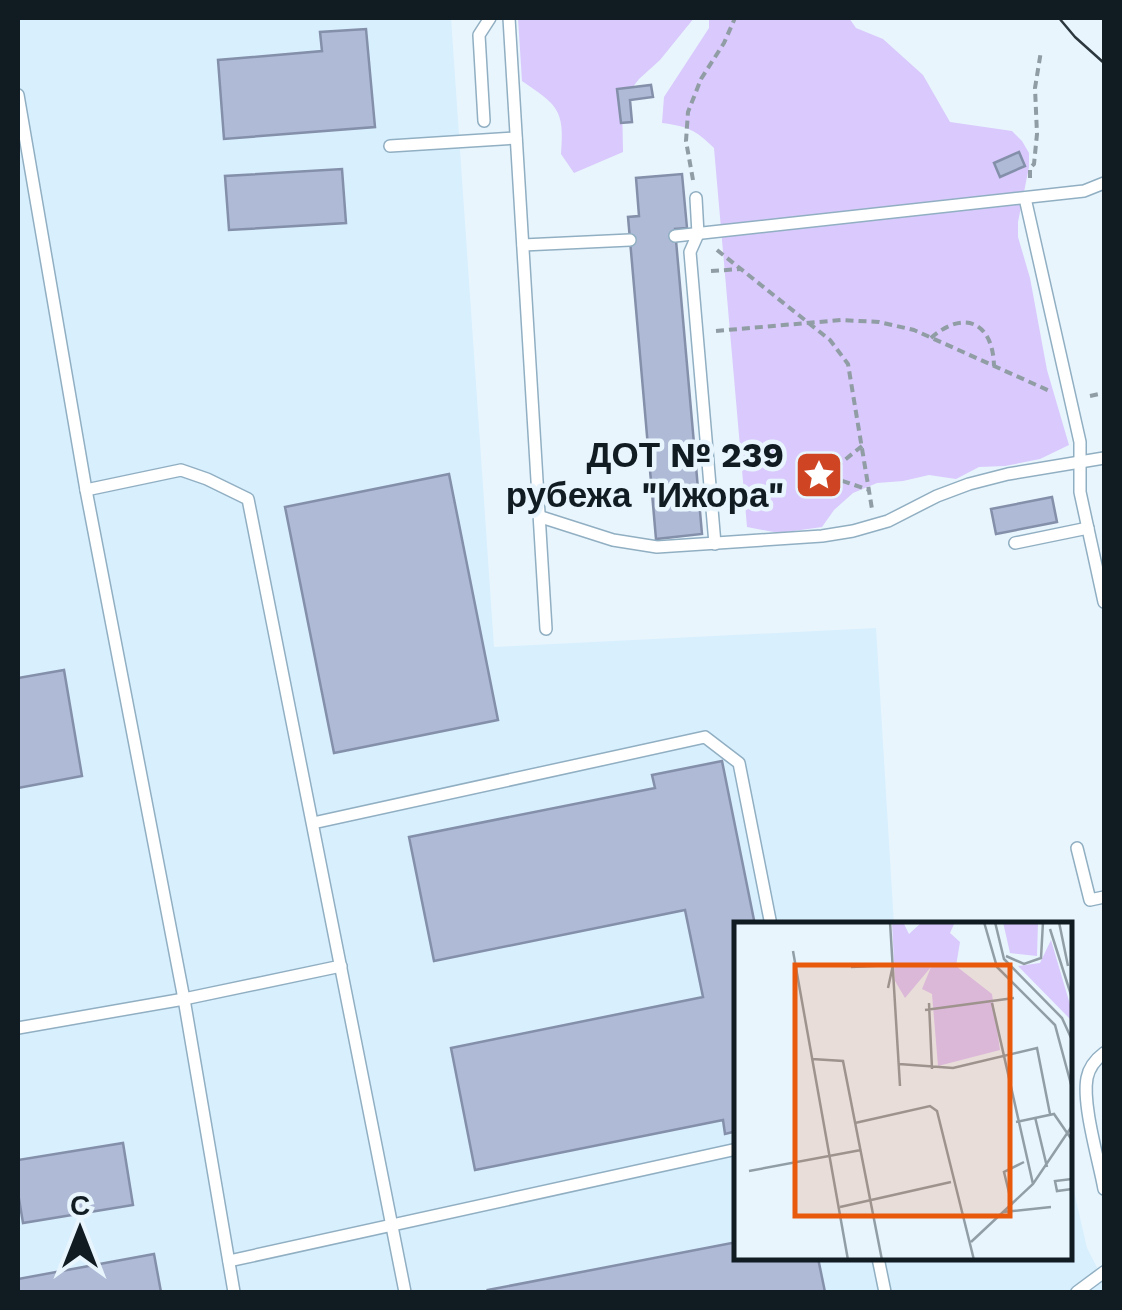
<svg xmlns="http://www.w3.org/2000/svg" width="1122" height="1310" font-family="'Work Sans',sans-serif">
<rect width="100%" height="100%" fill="#e8f5fd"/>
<!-- built -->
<path fill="#d8effe" d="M18 18H451L494 647 876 628 894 925H737V1258H1070V1174L1087 1248 1104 1281V1292H18Z"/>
<!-- green -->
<g fill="#d9c9fc">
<path d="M518 18H694L660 60 639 79 622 101 623 152 574 173 561 154C565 109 557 105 522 81Z"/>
<path d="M709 18H849L856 28 883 39 923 75 950 122 1012 131 1022 141 1029 153V167L1018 222V237L1030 278 1047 370 1069 445 1040 459 1005 466 979 467 956 479 929 475 903 481 877 483 853 493 834 510 822 527 779 533 747 527 714 148C696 130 687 126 662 123L664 97 709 28Z"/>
</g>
<!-- building -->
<g fill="#aebad6" stroke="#848faa" stroke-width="2.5">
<path d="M366 29 375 127 224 139 218 60 322 51 320 32Z"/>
<path d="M651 85 653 97 630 100 632 122 621 123 617 89Z"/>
<path d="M1019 152 1025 166 1000 177 994 163Z"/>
<path d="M342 169 346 223 229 230 225 176Z"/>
<path d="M682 174 687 228 675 229 702 534 656 539 628 217 639 216 636 178Z"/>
<path d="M449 474 498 720 334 753 285 507Z"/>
<path d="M1052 497 1057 522 996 534 991 509Z"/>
<path d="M64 670 82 776 18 788V678Z"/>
<path d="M722 761 755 925H737V1131L725 1134 723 1120 475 1170 451 1048 703 997 685 910 434 961 409 837 655 788 652 775Z"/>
<path d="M123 1143 133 1205 23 1223 18 1193V1160Z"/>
<path d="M737 1242V1258H818L825 1292H489L488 1290Z"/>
<path d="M154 1254 161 1292H18V1279Z"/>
</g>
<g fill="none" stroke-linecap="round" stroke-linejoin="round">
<!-- service casing -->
<g stroke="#91afc2" stroke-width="14">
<g id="service">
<path d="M509 18 546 629"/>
<path d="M18 95 86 490 184 999 234 1292"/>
<path d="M484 121 479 35 490 18"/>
<path d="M390 146 516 138"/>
<path d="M696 198 698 234 690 252 715 544"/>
<path d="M1025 198 1080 442V492L1104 602"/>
<path d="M675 236 1084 191 1104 183"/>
<path d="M523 245 630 240"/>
<path d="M86 490 181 470 207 479 248 499 405 1292"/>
<path d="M541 517 613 540 657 547 822 536 853 531 888 521 937 496 969 484 1008 474 1104 458"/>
<path d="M1015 543 1088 528"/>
<path d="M313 823 705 737 739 763 771 925"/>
<path d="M1077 848 1090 900 1104 897"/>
<path d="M18 1028 184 999 341 966"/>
<path d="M1104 1053C1096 1059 1089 1068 1087 1078 1082 1105 1099 1161 1104 1189"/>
<path d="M878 1258 885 1292"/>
<path d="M229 1261 737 1149"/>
<path d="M1077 1292 1104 1272"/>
</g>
</g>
<!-- path -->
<g stroke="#909da4" stroke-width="4" stroke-dasharray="8 5" stroke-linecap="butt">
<path d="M1030 178V168L1034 164 1037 134 1035 88 1041 51"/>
<path d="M693 180 686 141 688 112 701 79 724 43 735 18"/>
<path d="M717 250 830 340 848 364 872 509"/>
<path d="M711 271 741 269"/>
<path d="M716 331 841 320 879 322 914 330 1052 392"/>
<path d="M931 338C964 309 993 322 994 366"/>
<path d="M1090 396 1104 393"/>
<path d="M862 446 836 467 834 474 837 479 869 490"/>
</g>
<!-- service -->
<use href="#service" stroke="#fff" stroke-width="11"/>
<!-- tram -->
<path stroke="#2c373e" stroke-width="2.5" d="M1059 18 1075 37 1104 63"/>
</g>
<!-- icons -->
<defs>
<g id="sight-square" transform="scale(2.5)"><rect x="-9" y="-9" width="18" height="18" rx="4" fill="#cf4524" stroke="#e8f5fd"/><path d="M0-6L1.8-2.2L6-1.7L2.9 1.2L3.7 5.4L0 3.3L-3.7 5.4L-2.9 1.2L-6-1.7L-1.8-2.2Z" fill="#fff"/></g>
</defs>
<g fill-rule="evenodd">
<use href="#sight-square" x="819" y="475"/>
</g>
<g text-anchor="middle" stroke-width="9" stroke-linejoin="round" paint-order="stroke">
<!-- poi labels -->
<g font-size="35" font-weight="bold" fill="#101b22" stroke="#e8f5fd" text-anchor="end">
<text x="784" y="467">ДОТ № 239<tspan x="784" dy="40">рубежа "Ижора"</tspan></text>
</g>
</g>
<!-- overview -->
<g transform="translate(734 922)">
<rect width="338" height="338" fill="#e8f5fd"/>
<path d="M158 0H169L175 12 188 0H221L216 11 226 20 222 44 258 72 266 128 204 144 198 72 188 67 197 45 171 76 161 59ZM269 0H304L303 34 276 31ZM317 18 337 86V98L284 44 306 41Z" fill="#d9c9fc"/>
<path fill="none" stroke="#929ea5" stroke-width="2.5" d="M156 0 166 164M250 0 263 45 321 103 338 166M261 0 270 37 328 96 338 118M325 0 334 44M316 7 338 76M59 29 114 338M272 34 290 42 307 36 309 0M117 45 159 43 154 66M195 81 198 147M258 81 299 262M191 88 280 76M78 137 109 139 148 338M165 142 219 146 303 126 316 192M301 195 313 245M282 200 320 192 338 218M121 201 196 184 203 189 240 338M15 249 127 228M338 257 321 259 323 269 338 267M278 283 270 250 290 240M106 285 217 260M269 290 317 285M237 320 299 262 338 204"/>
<path fill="#e8590c" fill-opacity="0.15" stroke="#e8590c" stroke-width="5" d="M61 43H276V294H61Z"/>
<rect width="338" height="338" fill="none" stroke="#101b22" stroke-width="5"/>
</g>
<!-- border -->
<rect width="1122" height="1310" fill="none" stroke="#101b22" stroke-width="40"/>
<!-- north arrow -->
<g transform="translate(80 1230)" stroke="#e8f5fd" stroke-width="8" paint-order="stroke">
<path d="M0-8L18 38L0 25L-18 38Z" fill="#101b22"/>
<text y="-15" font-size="28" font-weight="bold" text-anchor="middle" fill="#101b22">С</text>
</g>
</svg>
